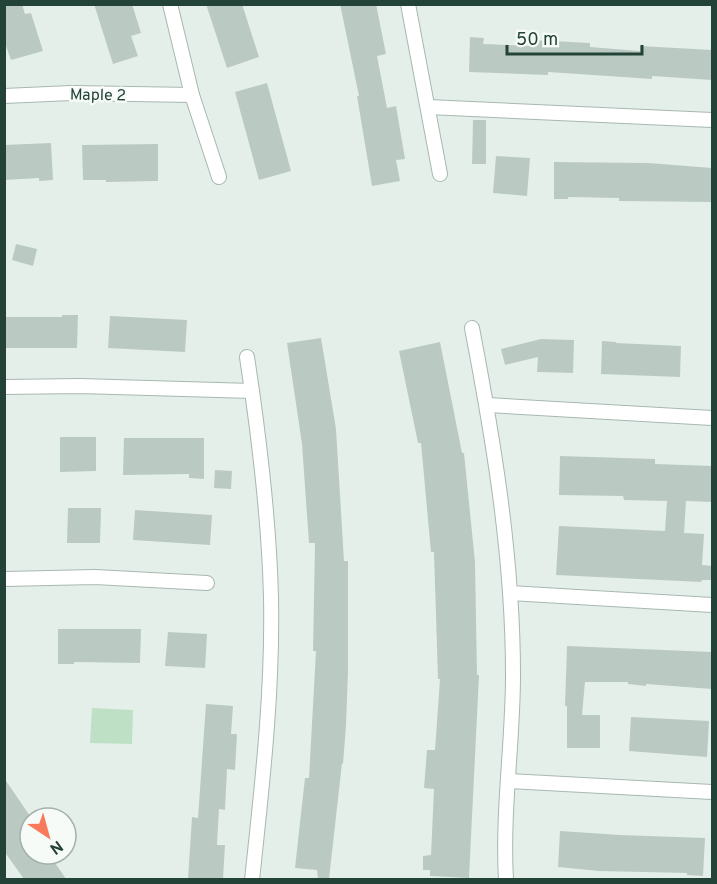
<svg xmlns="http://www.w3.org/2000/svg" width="717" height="884" font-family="Overpass,sans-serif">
<rect width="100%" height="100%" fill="#e5efea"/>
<!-- green -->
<path fill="#bee1c6" d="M92 708 133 710 132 744 90 743Z"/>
<!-- building -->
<g fill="#bacac3">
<path d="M4 4H22L25 14 31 13 43 51 11 60 4 40Z"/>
<path d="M94 4H132L141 33 131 36 138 56 113 64Z"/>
<path d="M206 4H242L259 57 227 68Z"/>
<path d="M340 4H376L386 54 377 56 387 108 396 106 405 159 396 160 400 181 372 186 357 96H359Z"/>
<path d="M470 37 484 38 483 44 534 46V40L590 43V47L640 51V46L712 50V80L652 76V79L548 72V75L469 72Z"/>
<path d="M267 83 291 171 259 180 235 92Z"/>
<path d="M473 120H486V164H472Z"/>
<path d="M51 143 53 180 39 181V178L4 180V145Z"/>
<path d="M158 144V181L106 182V180H83L82 145Z"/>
<path d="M496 156 530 158 527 196 493 193Z"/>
<path d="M554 162 649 163 712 168 711 202 619 201V198L568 197V199H554Z"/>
<path d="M16 244 37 249 33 266 12 260Z"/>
<path d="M62 315H78L77 348H4V317H62Z"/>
<path d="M110 316 187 320 185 352 108 348Z"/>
<path d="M321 338 336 429 344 561H348V671L346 726 343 764 342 763 329 879H318L317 870 295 868 305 778H309L316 651H313L315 543H309L302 444 287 343Z"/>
<path d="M541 339 574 340 573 373 537 372 538 357 505 365 501 349Z"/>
<path d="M602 341 616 342V343L681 346 680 377 601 374Z"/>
<path d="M440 342 462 453H464L475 562 477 675H479L469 878 430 876V870H423V856L431 855 434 789 424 788 427 750H435L440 679H438L434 552H431L421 443H418L399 351Z"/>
<path d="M60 437H96V471L60 472Z"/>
<path d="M124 438H204V479L189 478V474L123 475Z"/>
<path d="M560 456 655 459V464L712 466V502L686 501 684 533 704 534 702 565 712 566V580H702L701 582 556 575 559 526 665 531 667 501 624 500 623 496 559 495Z"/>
<path d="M215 470 232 471 231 489 214 488Z"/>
<path d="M68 508H101L100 543H67Z"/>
<path d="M135 510 212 515 210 545 133 540Z"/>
<path d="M58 629H141L140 663 74 662V664H58Z"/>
<path d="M168 632 207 634 205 668 165 666Z"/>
<path d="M567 646 712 652V689L646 684V686L628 684V682H585L582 715H600V748H567V706H565Z"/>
<path d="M206 704 233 706 231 734H237L235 770 227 769 225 810 219 809 217 845H225L223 879H188L192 817 198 818Z"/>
<path d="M631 717 709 721 707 757 629 751Z"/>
<path d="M4 778 30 816V854H49L66 879H24L4 851Z"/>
<path d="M560 831 620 835 705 838 703 876 687 875V873L599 871 558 867Z"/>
</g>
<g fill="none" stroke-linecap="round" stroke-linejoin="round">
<!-- street casing -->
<g stroke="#a7b8b1" stroke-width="16">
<g id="street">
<path d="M170 4 192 95 219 177"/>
<path d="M408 4 440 174"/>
<path d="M4 96 71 93 192 95"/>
<path d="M428 107 712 120"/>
<path d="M472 328C494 443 513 558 513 675 513 743 502 812 506 880"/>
<path d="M247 357C259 436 269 517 271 597 273 692 262 786 252 880"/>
<path d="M4 387 80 386 252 391"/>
<path d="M487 405 712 418"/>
<path d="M4 579 95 577 207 583"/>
<path d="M510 593 712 605"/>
<path d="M509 781 712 792"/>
</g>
</g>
<!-- street -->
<use href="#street" stroke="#fff" stroke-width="14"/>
</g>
<g text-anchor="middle" stroke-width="5" stroke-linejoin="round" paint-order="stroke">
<!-- street labels -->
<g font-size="16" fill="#234238" stroke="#f6fbf8">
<text transform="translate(98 94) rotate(1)" y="6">Maple 2</text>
</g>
</g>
<!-- border -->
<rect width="717" height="884" fill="none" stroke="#234238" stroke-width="12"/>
<!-- north arrow -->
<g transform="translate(48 836) rotate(144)"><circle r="28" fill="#f6fbf8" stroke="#a2b1ab" stroke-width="1.5"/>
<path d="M0-4.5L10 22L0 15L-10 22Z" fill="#f87a5b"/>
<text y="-9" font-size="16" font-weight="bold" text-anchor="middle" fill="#234238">N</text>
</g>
<!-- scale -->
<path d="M507 45v9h135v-9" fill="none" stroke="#234238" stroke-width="3"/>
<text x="516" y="45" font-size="18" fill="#234238" stroke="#f6fbf8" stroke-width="4.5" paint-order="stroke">50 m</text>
</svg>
